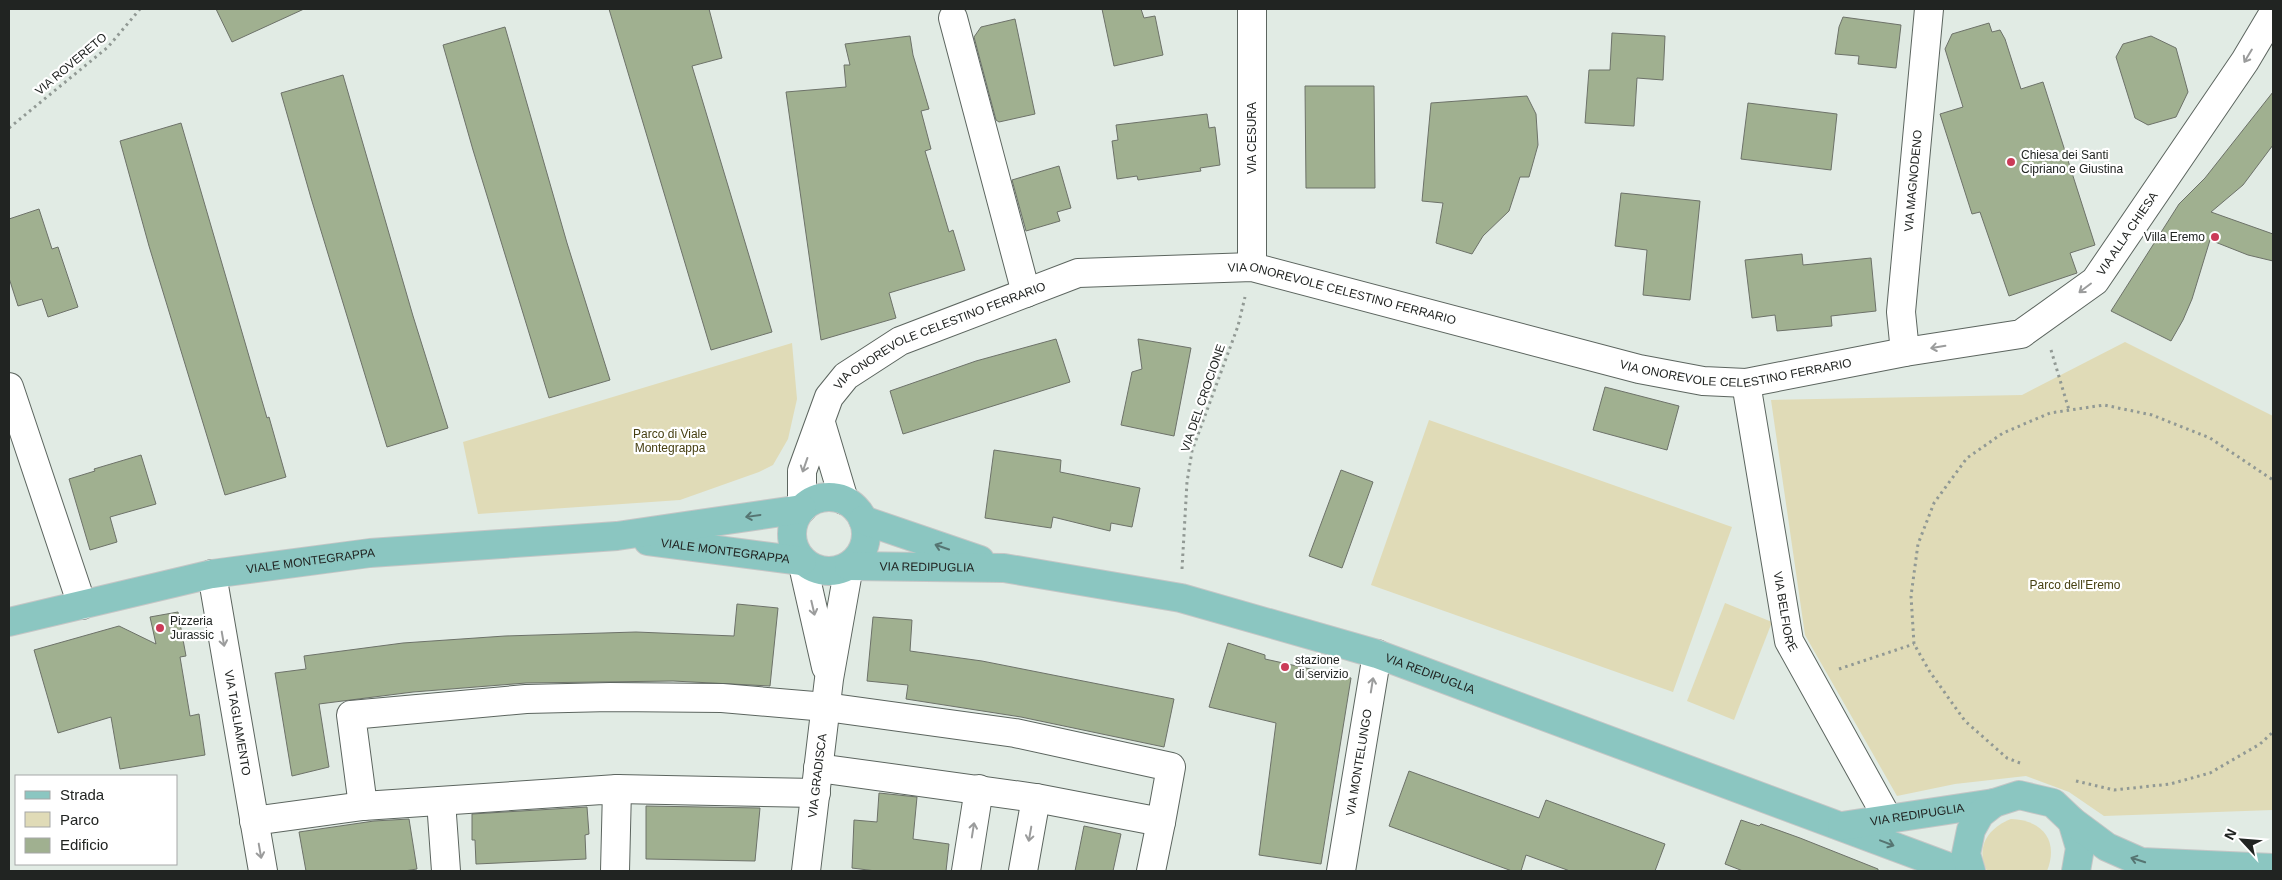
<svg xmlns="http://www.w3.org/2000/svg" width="2282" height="880" font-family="Helvetica,sans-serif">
<rect width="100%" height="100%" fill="#e1ebe4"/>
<!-- green -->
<g fill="#e0dbb7">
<path d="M2125 342 2273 416V810L2104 816 2069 792 2026 776 1955 784 1897 796 1805 635 1771 400 2022 395Z"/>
<path d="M792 343 797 399 788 439 773 465 759 472 680 500 478 514 463 442Z"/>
<path d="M1429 420 1732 527 1673 692 1371 585Z"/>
<path d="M1725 603 1772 622 1734 720 1687 701Z"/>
<path d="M2011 819C2043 820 2059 841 2047 871H1987C1975 847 1988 828 2011 819Z"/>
</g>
<!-- building -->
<g fill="#a0b090" stroke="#6d7269">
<path d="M216 9H304L232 42Z"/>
<path d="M609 9H709L722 58 692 66 772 332 711 350Z"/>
<path d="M1102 9H1141L1144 18 1155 16 1163 55 1114 66Z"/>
<path d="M1843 17 1901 25 1896 68 1858 64 1859 56 1835 54 1839 27Z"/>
<path d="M1015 19 1035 114 999 122 996 120 974 37 981 27Z"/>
<path d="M1989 23 1992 32 2000 30 2005 39 2021 89 2043 82 2095 245 2070 253 2077 273 2009 296 1980 212 1972 214 1940 114 1963 107 1945 49 1952 34Z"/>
<path d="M505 27 567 243 610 380 549 398 473 150 443 45Z"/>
<path d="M1612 33 1665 36 1663 80 1637 78 1634 126 1585 123 1589 70H1610Z"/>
<path d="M910 36 913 55 929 109 921 111 931 149 925 151 949 232 953 230 965 270 889 293 896 318 821 340 786 92 846 87 844 65H850L845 44Z"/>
<path d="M2151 36 2176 48 2188 92 2176 117 2148 125 2135 118 2116 57 2123 44Z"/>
<path d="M343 75 413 316 448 428 387 447 311 198 281 93Z"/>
<path d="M1305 86H1374L1375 188H1306Z"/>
<path d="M2273 92V145L2243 185 2211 212 2273 234V261L2248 255 2210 240 2192 299 2183 320 2171 341 2111 311 2179 204 2205 178Z"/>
<path d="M1527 96 1536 114 1538 145 1529 177H1520L1509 211 1483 236 1472 254 1436 243 1443 203 1422 201 1431 103Z"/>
<path d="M1748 103 1837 114 1831 170 1741 159Z"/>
<path d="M1207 114 1209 128 1215 127 1220 165 1200 168 1201 171 1138 180 1137 176 1117 179 1112 141 1118 140 1116 125Z"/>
<path d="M181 123 267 418 269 417 286 477 225 495 149 246 120 141Z"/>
<path d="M1059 166 1071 208 1057 212 1060 221 1026 231 1012 180Z"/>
<path d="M1621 193 1700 201 1690 300 1643 295 1647 250 1615 246Z"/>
<path d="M39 209 52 249 58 247 78 307 48 317 42 299 18 306 9 278V219Z"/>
<path d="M1802 254 1803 265 1871 258 1876 311 1831 316 1832 326 1777 331 1775 315 1752 318 1745 260Z"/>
<path d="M1056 339 1070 382 903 434 890 391 976 361Z"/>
<path d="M1138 339 1191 348 1174 436 1121 425 1132 372 1142 369Z"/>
<path d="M1605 387 1679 406 1667 450 1593 430Z"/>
<path d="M994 450 1061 460 1060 472 1140 488 1132 527 1111 523 1110 531 1053 517 1051 528 985 518Z"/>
<path d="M141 455 156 504 110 517 117 542 90 550 69 479 95 471 94 469Z"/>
<path d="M1341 470 1373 482 1342 568 1309 556Z"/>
<path d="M737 604 778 608 770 686 673 681 526 683 413 692 319 704 329 767 292 776 275 673 306 669 304 656 403 643 505 636 636 632 734 636Z"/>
<path d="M178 612 186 656 180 657 190 716 199 714 205 755 120 769 111 717 58 733 34 650 119 626 156 644 150 617Z"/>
<path d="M873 617 912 620 910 651 982 661 1174 699 1164 747 1021 717 906 699 908 685 867 681Z"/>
<path d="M1228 643 1265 655V659L1351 678 1321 864 1259 855 1276 723 1209 707Z"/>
<path d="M1409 771 1539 818 1546 800 1665 844 1655 871H1570L1526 855 1521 871H1512L1389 826Z"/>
<path d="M879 793 917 797 913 839 949 844 946 871H876L852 868 854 820 877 822Z"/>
<path d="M646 806 760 808 755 861 646 859Z"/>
<path d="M587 807 589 834 585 835 586 859 476 864 475 840H472V814Z"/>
<path d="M409 819 417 869 404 871H306L299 832 374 821Z"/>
<path d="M1741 820 1759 826 1761 824 1800 838 1878 869V871H1743L1725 864Z"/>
<path d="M1084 826 1121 834 1113 871H1075Z"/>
</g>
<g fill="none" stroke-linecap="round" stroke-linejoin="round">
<!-- minor casing -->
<g stroke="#5c655f" stroke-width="30">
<g id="minor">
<path d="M1252 9V267"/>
<path d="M953 18 1026 293"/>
<path id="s1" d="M1905 352 1901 312 1929 9"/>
<path id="s2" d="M1746 383 1789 641 1888 819"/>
<path d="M9 387 82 605"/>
<path d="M821 423 844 500"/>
<path id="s3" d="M802 509V471L829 397 846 376 900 341 1078 273 1252 267 1639 369 1703 381 1746 383 1905 352 2021 334 2095 281 2245 61 2273 14"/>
<path d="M802 561 826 667"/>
<path id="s4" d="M212 574 263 871"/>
<path d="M617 789 816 793"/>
<path d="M441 801 446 871"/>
<path d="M363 806 351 715 526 699 610 697 722 698 826 707 1015 733 1171 767 1161 822 1036 798 818 768"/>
<path d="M254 821 363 806 617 789 615 871"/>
<path id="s5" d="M806 871 829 679 849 566"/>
<path d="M966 871 979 789"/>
<path d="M1023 871 1036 798"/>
<path d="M1151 871 1161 822"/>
<path id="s6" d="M1341 871 1377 654"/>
</g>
</g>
<!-- major casing -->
<g stroke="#c5c6c6" stroke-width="30">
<g id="major">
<circle cx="829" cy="534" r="37"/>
<path d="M863 520 980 560"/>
<path id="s7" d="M648 541 802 561"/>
<path id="s8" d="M849 566 1004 568 1181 598 1377 654 1960 871"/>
<path id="s9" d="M9 622 212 574 370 553 617 536 802 509"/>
<path d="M2072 821 2080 848 2076 871"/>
<path id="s10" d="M1842 826 1994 803"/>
<path d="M1971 871 1966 854 1971 830 1980 814 1994 803 2019 795 2053 803 2072 821 2107 847 2141 862 2273 868"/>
</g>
</g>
<!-- path -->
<g stroke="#919994" stroke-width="3" stroke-dasharray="2.5 4" stroke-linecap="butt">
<path d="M9 128 108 47 140 9"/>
<path d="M2051 350 2069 410"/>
<path d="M1182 569 1187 482 1192 451 1238 326 1245 297"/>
<path d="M1839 669 1914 644"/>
<path d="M2020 763 2007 758 1965 721 1930 672 1914 644 1911 596 1918 544 1934 503 1967 458 2003 433 2050 413 2104 405 2152 415 2210 438 2273 480"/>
<path d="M2076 781 2114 790 2170 784 2210 773 2260 744 2273 732"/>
</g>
<!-- minor -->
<use href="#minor" stroke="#fff" stroke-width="28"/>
<!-- major -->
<use href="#major" stroke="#8bc6c1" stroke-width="28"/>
</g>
<!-- one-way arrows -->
<defs><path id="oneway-shaft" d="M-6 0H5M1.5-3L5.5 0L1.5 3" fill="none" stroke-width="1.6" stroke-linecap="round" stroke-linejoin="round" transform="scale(1.25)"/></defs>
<g stroke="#9b9c9c">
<use href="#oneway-shaft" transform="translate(2248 56) rotate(121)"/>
<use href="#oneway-shaft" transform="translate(2085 288) rotate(143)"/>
<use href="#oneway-shaft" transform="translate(1938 347) rotate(171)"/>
<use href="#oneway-shaft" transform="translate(805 465) rotate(109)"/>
<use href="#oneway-shaft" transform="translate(813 608) rotate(77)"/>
<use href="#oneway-shaft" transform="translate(223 639) rotate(80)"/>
<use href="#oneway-shaft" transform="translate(1372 685) rotate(-81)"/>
<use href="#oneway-shaft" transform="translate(973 830) rotate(-81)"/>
<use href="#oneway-shaft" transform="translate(1030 834) rotate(100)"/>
<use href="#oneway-shaft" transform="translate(260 851) rotate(80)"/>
</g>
<g stroke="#567572">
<use href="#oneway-shaft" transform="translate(753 516) rotate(172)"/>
<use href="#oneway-shaft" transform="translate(942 547) rotate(-161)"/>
<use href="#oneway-shaft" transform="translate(1887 843) rotate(21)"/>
<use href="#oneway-shaft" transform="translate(2138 860) rotate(-162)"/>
</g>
<!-- markers -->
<g fill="#cb3b58" stroke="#fff" stroke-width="2">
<circle cx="2011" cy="162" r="5"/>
<circle cx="2215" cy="237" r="5"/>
<circle cx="160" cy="628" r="5"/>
<circle cx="1285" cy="667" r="5"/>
</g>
<g text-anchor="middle" stroke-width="4.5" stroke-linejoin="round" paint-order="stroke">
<!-- street labels -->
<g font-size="12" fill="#212422" stroke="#fff">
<text transform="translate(71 64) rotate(-40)" y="4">VIA ROVERETO</text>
<text transform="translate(1252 138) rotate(-90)" y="4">VIA CESURA</text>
<text dy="4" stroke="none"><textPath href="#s1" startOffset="172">VIA MAGNODENO</textPath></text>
<text dy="4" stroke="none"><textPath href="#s3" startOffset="1509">VIA ALLA CHIESA</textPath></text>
<text dy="4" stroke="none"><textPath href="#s3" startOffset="666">VIA ONOREVOLE CELESTINO FERRARIO</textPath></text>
<text dy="4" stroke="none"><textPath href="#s3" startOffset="246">VIA ONOREVOLE CELESTINO FERRARIO</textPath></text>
<text dy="4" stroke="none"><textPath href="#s3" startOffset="1071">VIA ONOREVOLE CELESTINO FERRARIO</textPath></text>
<text transform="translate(1203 398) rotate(-71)" y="4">VIA DEL CROCIONE</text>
<text dy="4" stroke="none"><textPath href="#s7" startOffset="78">VIALE MONTEGRAPPA</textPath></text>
<text dy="4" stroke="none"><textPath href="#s9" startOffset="308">VIALE MONTEGRAPPA</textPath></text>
<text dy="4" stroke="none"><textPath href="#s8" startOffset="78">VIA REDIPUGLIA</textPath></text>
<text dy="4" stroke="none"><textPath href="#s2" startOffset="232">VIA BELFIORE</textPath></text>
<text dy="4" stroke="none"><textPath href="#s8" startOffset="595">VIA REDIPUGLIA</textPath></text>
<text dy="4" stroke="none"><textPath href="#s4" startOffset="151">VIA TAGLIAMENTO</textPath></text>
<text dy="4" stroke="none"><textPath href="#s6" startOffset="110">VIA MONTELUNGO</textPath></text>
<text dy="4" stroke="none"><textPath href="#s5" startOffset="96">VIA GRADISCA</textPath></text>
<text dy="4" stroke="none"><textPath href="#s10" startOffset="76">VIA REDIPUGLIA</textPath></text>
</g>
<!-- poi labels -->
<g font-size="12" fill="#212422" stroke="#fff" text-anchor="start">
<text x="2021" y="159">Chiesa dei Santi<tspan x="2021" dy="14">Cipriano e Giustina</tspan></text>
<text x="2205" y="241" text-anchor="end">Villa Eremo</text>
<text x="170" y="625">Pizzeria<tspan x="170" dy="14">Jurassic</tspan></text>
<text x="1295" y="664">stazione<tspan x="1295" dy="14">di servizio</tspan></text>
</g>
<!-- park labels -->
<g font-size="12" fill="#474013" stroke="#fff">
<text x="670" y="438">Parco di Viale<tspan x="670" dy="14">Montegrappa</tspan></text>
<text x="2075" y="589">Parco dell'Eremo</text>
</g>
</g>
<!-- border -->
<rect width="2282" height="880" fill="none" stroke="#212422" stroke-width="20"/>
<!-- legend -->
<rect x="15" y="775" width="162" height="90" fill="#ffffff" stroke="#a6a7a7"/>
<rect x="25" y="791" width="25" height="8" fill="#8bc6c1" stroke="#a6a7a7"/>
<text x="60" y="800" font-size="15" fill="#212422">Strada</text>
<rect x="25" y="812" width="25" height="15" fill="#e0dbb7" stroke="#a6a7a7"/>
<text x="60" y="825" font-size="15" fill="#212422">Parco</text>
<rect x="25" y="838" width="25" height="15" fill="#a0b090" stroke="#a6a7a7"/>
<text x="60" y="850" font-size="15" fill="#212422">Edificio</text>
<!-- north arrow -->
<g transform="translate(2242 840) rotate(296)" stroke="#ffffff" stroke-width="4" paint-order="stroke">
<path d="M0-4L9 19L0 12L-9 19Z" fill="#212422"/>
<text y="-8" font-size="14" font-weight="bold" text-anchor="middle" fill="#212422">N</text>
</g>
</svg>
